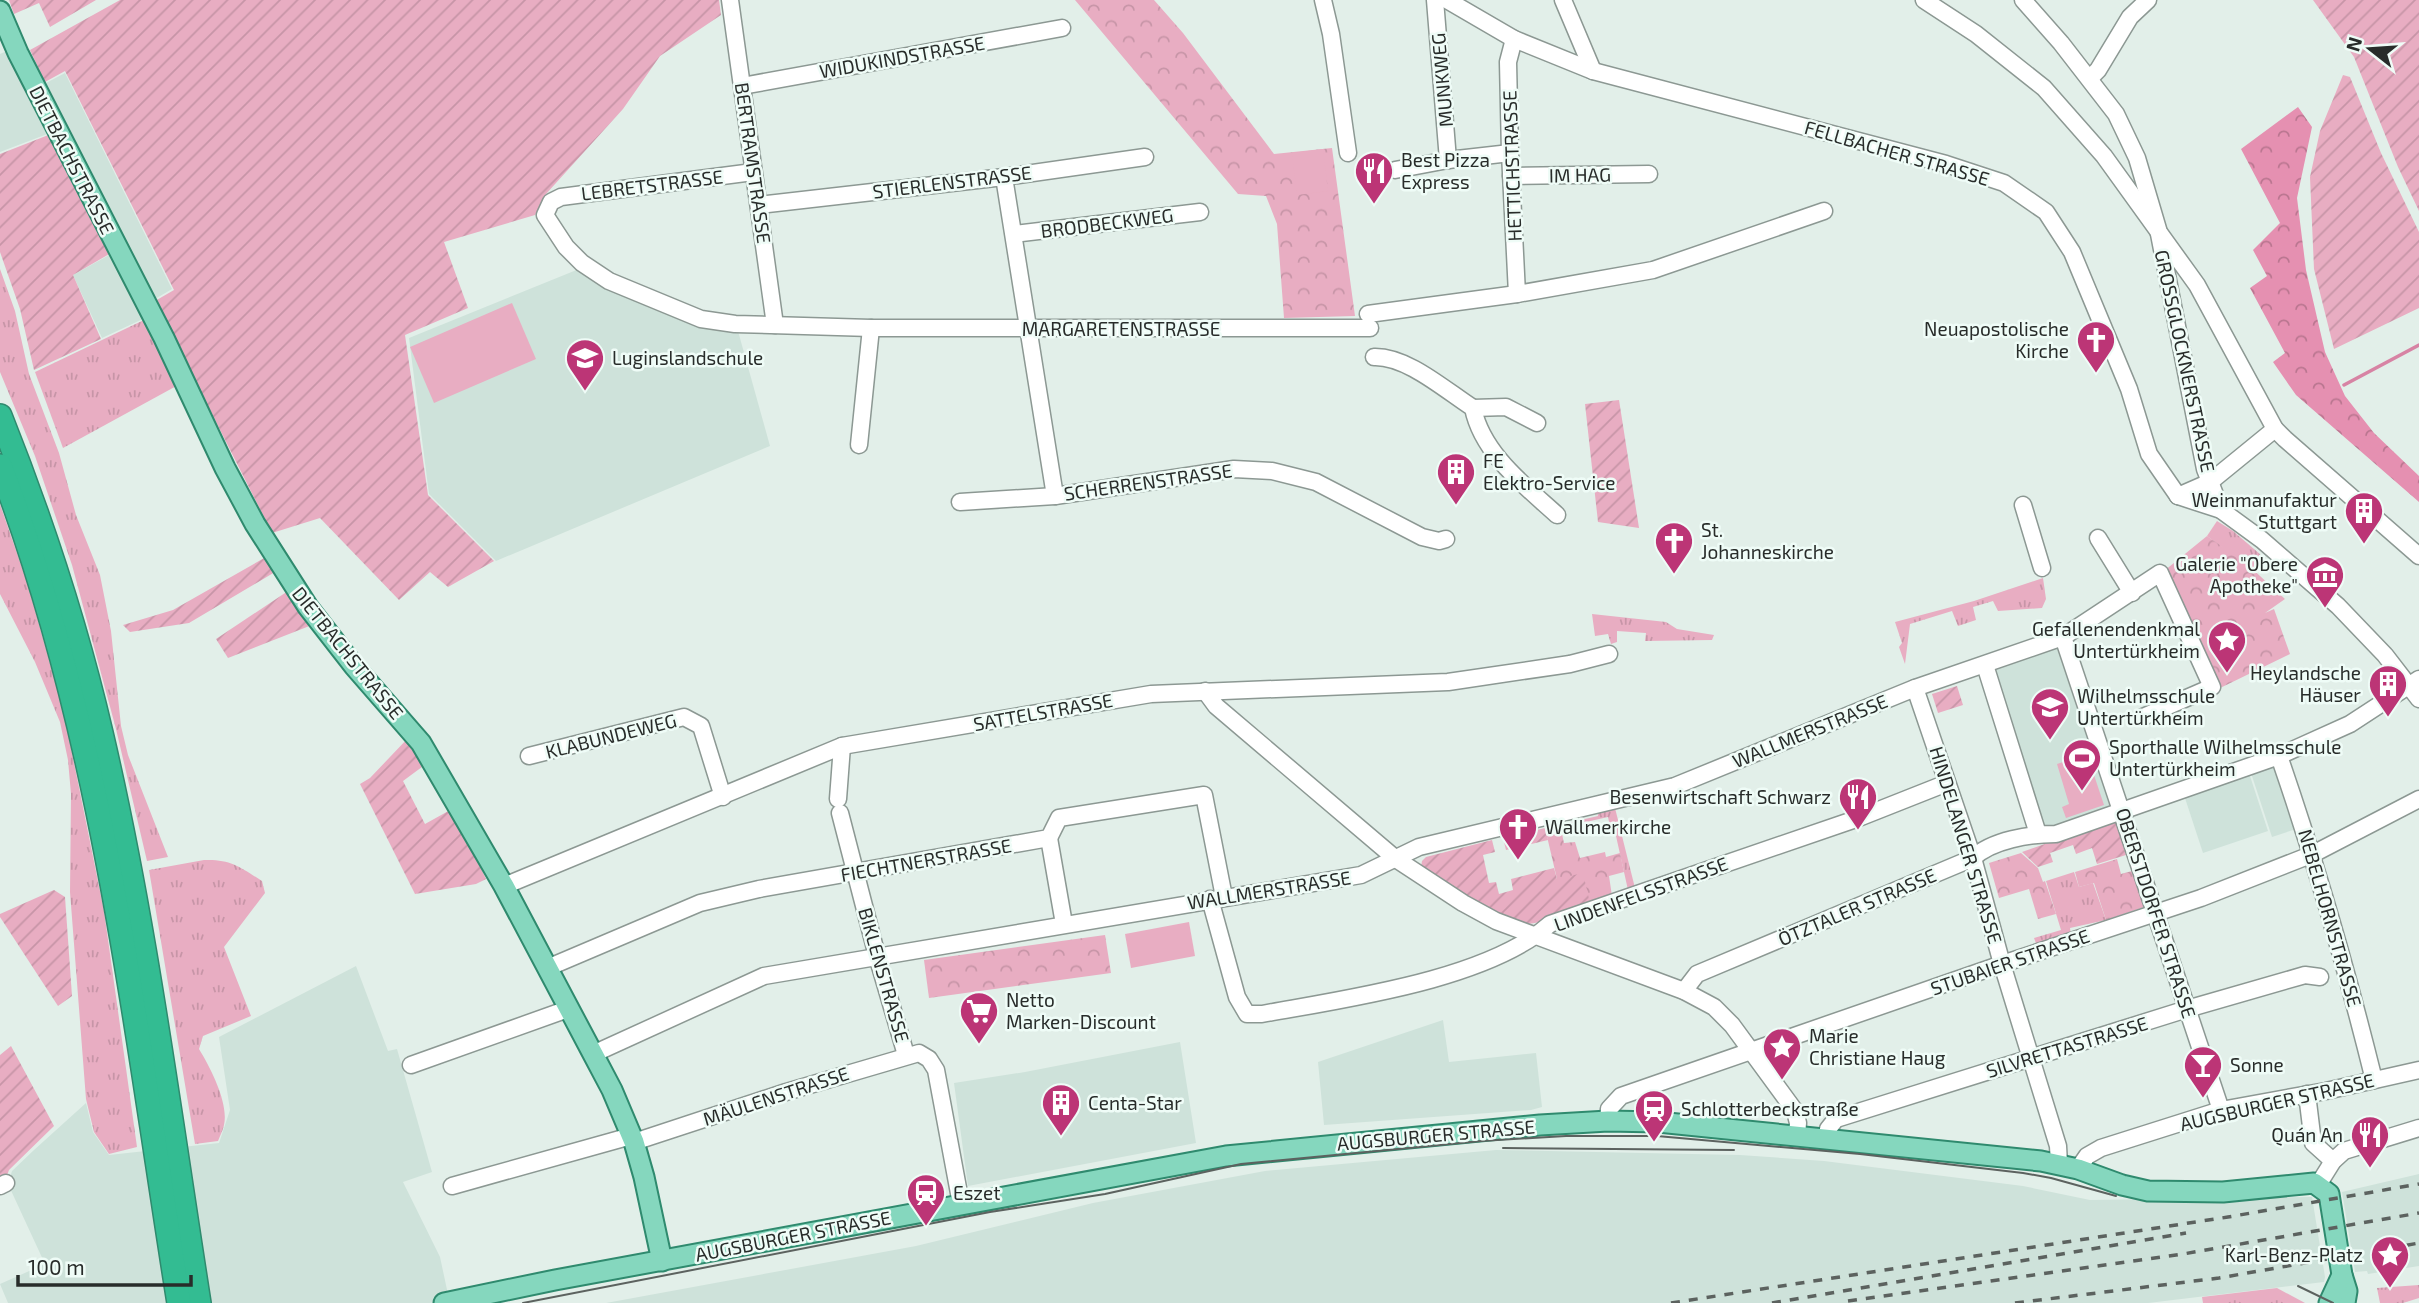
<svg xmlns="http://www.w3.org/2000/svg" width="2419" height="1303" font-family="'Exo 2',sans-serif">
<defs>
<pattern id="grass-tufts" width="24" height="20" patternUnits="userSpaceOnUse" patternTransform="scale(1.75)"><rect width="24" height="20" fill="#e8adc2"/><path d="M3 7l-1-3M5 7V3M7 7l1-3M15 17l-1-3M17 17v-4M19 17l1-3" fill="none" stroke="#c795a7"/></pattern>
<pattern id="forest-crowns" width="20" height="18" patternUnits="userSpaceOnUse" patternTransform="scale(1.75)"><rect width="20" height="18" fill="#e590b1"/><path d="M2 6a3 3 0 1 1 6 0M12 15a3 3 0 1 1 6 0" fill="none" stroke="#ba7690"/></pattern>
<pattern id="park-crowns" width="20" height="18" patternUnits="userSpaceOnUse" patternTransform="scale(1.75)"><rect width="20" height="18" fill="#e8adc2"/><path d="M2 6a3 3 0 1 1 6 0M12 15a3 3 0 1 1 6 0" fill="none" stroke="#c795a7"/></pattern>
<pattern id="garden-furrows" width="10" height="10" patternUnits="userSpaceOnUse" patternTransform="scale(1.75)"><rect width="10" height="10" fill="#e8adc2"/><path d="M-1 1l2-2M0 10L10 0M9 11l2-2" fill="none" stroke="#c795a7"/></pattern>
</defs>
<rect width="100%" height="100%" fill="#e2efe9"/>
<!-- built -->
<g fill="#cee2da">
<path d="M9 50 50 133 0 152V54Z"/>
<path d="M65 73 172 289 155 299 46 83Z"/>
<path d="M111 254 145 318 102 338 73 275Z"/>
<path d="M579 269 738 331 770 446 496 561 429 494 409 338Z"/>
<path d="M2057 648 2111 810 2041 833 1991 671Z"/>
<path d="M2278 763 2299 828 2272 837 2251 773Z"/>
<path d="M2249 773 2268 831 2203 853 2184 795Z"/>
<path d="M356 966 388 1051 397 1049 432 1172 403 1182 440 1257 449 1299 430 1303H8L0 1284 45 1264 8 1184 12 1171 34 1150 86 1103 93 1132 109 1155 219 1143 230 1110 219 1037Z"/>
<path d="M1443 1020 1449 1062 1536 1053 1542 1107 1531 1110 1324 1125 1318 1062Z"/>
<path d="M1180 1042 1196 1143 968 1186 954 1083 1025 1072Z"/>
<path d="M1496 1150 1740 1155 1824 1161 2023 1186 2090 1200 2312 1197 2325 1277 2324 1282 2148 1303H606L916 1246 1093 1203 1265 1171Z"/>
<path d="M2419 1174V1266L2368 1274 2367 1271 2355 1272 2342 1192Z"/>
</g>
<!-- grass -->
<g fill="url(#grass-tufts)">
<path d="M0 269 15 311 29 374 59 453 76 515 100 575 111 631 121 726 128 755 168 857 147 861 116 729 72 565 35 456 0 372Z"/>
<path d="M146 319 180 384 63 448 35 372Z"/>
<path d="M0 504 28 585 64 713 104 911 137 1147 109 1154 94 1132 86 1099 70 892 71 794 68 760 60 722 35 662 0 594Z"/>
<path d="M2217 521 2233 531 2268 561 2255 572 2207 536Z"/>
<path d="M2043 578 2046 599 2042 608 1998 611 1993 601 1973 607 1976 620 1958 626 1952 611 1910 624 1905 664 1899 647 1902 643 1895 622 1974 601Z"/>
<path d="M1592 614 1666 622 1677 629 1714 635 1712 640 1645 641 1646 633 1617 631V642L1611 644 1608 634 1595 636Z"/>
<path d="M1614 804 1635 888 1628 890 1616 836H1612L1608 817 1564 827 1563 824 1598 816 1597 808Z"/>
<path d="M204 860C231 859 240 867 262 881L265 893 224 947 251 1016 203 1036 199 1049C210 1067 229 1103 224 1125 223 1130 220 1136 218 1141L195 1144 149 870Z"/>
<path d="M2074 872 2079 887 2093 883 2106 920 2070 928 2071 935 2037 946 2034 938 2061 930 2046 881Z"/>
<path d="M2419 1285V1298L2403 1303H2380L2377 1288Z"/>
<path d="M2277 1288 2305 1303H2203L2202 1297Z"/>
</g>
<!-- forest -->
<path fill="url(#forest-crowns)" d="M2298 107 2312 127 2297 198 2306 270 2325 352 2345 396 2374 433 2419 476V502L2296 395 2273 362 2285 353 2250 288 2267 276 2253 250 2280 223 2241 149Z"/>
<!-- park -->
<g fill="url(#park-crowns)">
<path d="M1075 0H1154L1183 33 1274 154 1332 148 1355 316 1284 318 1277 224 1266 196 1238 194Z"/>
<path d="M2207 536 2247 564 2285 599 2265 613 2274 609 2290 654 2218 689 2164 571Z"/>
<path d="M1560 825 1564 843 1575 842 1580 858 1605 852 1606 857 1620 853 1624 872 1609 876 1612 896 1590 903 1557 879 1545 828Z"/>
<path d="M2021 853 2038 868 2043 882 2045 881 2056 914 2038 919 2029 889 1999 898 1989 863Z"/>
<path d="M2117 859 2121 874 2132 871 2144 907 2106 920 2094 883 2079 887 2075 872Z"/>
<path d="M1105 935 1111 973 929 998 924 960Z"/>
</g>
<!-- garden -->
<g fill="url(#garden-furrows)">
<path d="M9 0H96L50 27 39 3 14 14Z"/>
<path d="M120 0H719L721 15 660 56 623 109 546 194 535 215 444 242 468 308 405 335 428 495 494 561 448 587 430 572 399 600 320 518 272 533 155 301 174 290 65 71 45 82 30 50Z"/>
<path d="M2313 0H2419V211L2398 167 2354 57Z"/>
<path d="M2343 75 2350 77 2381 153 2419 232V308L2334 349 2314 269 2310 177 2320 131Z"/>
<path d="M51 134 111 253 73 275 101 339 34 370 20 309 0 252V154Z"/>
<path d="M1619 400 1639 528 1598 522 1585 404Z"/>
<path d="M266 557 275 572 189 623 130 632 123 625 173 610Z"/>
<path d="M288 591 312 625 228 658 216 639Z"/>
<path d="M1957 686 1963 705 1938 713 1932 694Z"/>
<path d="M409 737 426 764 403 781 425 824 452 809 486 879 476 884 415 894 360 784 370 778Z"/>
<path d="M2115 819 2126 855 2097 864 2092 848 2076 854 2073 845 2050 853 2053 862 2038 867 2022 852Z"/>
<path d="M1545 828 1548 840 1506 850 1503 838Z"/>
<path d="M1492 840 1495 852 1483 855 1489 883 1496 882 1499 894 1513 890 1511 879 1554 868 1557 879 1583 873 1590 903C1575 908 1542 924 1527 924 1497 925 1446 884 1421 867L1422 861 1426 857Z"/>
<path d="M54 890 65 897 72 996 58 1006 0 917V914Z"/>
<path d="M11 1046 54 1126 9 1170 4 1183 0 1184V1055Z"/>
</g>
<!-- pitch -->
<g fill="#e8adc2">
<path d="M1323 149 1328 191 1297 195 1292 153Z"/>
<path d="M512 303 536 359 434 403 410 347Z"/>
<path d="M2087 754 2104 805 2066 818 2062 807 2069 804 2057 764Z"/>
<path d="M1189 922 1195 956 1131 968 1125 934Z"/>
</g>
<g fill="none" stroke-linecap="round" stroke-linejoin="round">
<!-- stream -->
<path stroke="#d783a4" stroke-width="3.5" d="M2344 385 2419 345"/>
<!-- minor casing -->
<g stroke="#8c9893" stroke-width="19">
<g id="minor">
<path d="M730 0 775 325"/>
<path d="M1323 0 1331 34 1348 153"/>
<path d="M1435 0 1448 160"/>
<path d="M1447 0 1514 39 1593 71 1946 164 2004 183 2046 212 2072 252 2129 389 2149 454 2178 496"/>
<path d="M1563 0 1593 71"/>
<path d="M1924 0 1976 34 2044 88 2104 156 2197 285 2275 429 2285 439 2419 556"/>
<path d="M2023 0 2061 43 2116 114 2137 158 2158 229 2205 469 2221 510"/>
<path d="M1514 39 1508 62 1510 153 1517 294"/>
<path d="M2090 78 2098 70 2130 17 2148 0"/>
<path d="M742 86 1062 28"/>
<path d="M1395 170 1448 160 1510 153"/>
<path d="M753 172 561 197 551 202 545 215 566 247 582 263 609 281 701 319 735 324 871 328H1370"/>
<path d="M1511 176 1649 174"/>
<path d="M1004 177 1055 496"/>
<path d="M759 205 1004 177 1145 157"/>
<path d="M1014 234 1200 212"/>
<path d="M1368 314 1517 294 1653 270 1824 211"/>
<path d="M1374 357C1407 356 1445 390 1473 408 1482 453 1524 485 1557 515"/>
<path d="M1473 408 1506 407 1537 423"/>
<path d="M859 445 871 328"/>
<path d="M2178 496 2221 510 2262 540 2338 606 2385 655 2419 699"/>
<path d="M2178 496 2210 482 2275 429"/>
<path d="M960 502 1055 496 1234 469 1272 471 1316 482 1422 537 1439 541 1446 539"/>
<path d="M2023 505 2042 568"/>
<path d="M2098 538 2132 593"/>
<path d="M2063 637 2221 1110"/>
<path d="M1985 665 2038 834"/>
<path d="M1915 688 1973 858 2002 964 2058 1146 2059 1164"/>
<path d="M1205 691 1216 706 1396 859 1463 903 1496 921 1684 991 1714 1007 1732 1025 1795 1111 1798 1123 1797 1136"/>
<path d="M529 756 684 717 701 726 723 797"/>
<path d="M2279 756C2316 863 2347 971 2374 1080"/>
<path d="M838 799 842 746"/>
<path d="M840 813 877 956 906 1055"/>
<path d="M1049 838 1064 924"/>
<path d="M504 886 842 746 1151 694 1448 682 1570 664 1609 654"/>
<path d="M1210 899 1237 997 1247 1014H1262C1344 999 1487 980 1550 924L1856 819 1947 783"/>
<path d="M547 968 700 903 759 889 1049 838 1059 818 1204 795 1224 897"/>
<path d="M1684 991 1697 974 1973 858C1992 840 2030 834 2056 834L2279 756 2350 724 2419 679"/>
<path d="M593 1054 764 976 1361 875 1419 847 1675 786 1915 688 2063 637 2160 573 2212 687 2143 717"/>
<path d="M411 1065 568 1009"/>
<path d="M2307 1094 2313 1143 2333 1161"/>
<path d="M1608 1121 1609 1109 1621 1096 2002 964 2201 898 2313 854 2419 799"/>
<path d="M1827 1139 1828 1129 1836 1119 2187 1009 2305 975 2320 977"/>
<path d="M634 1142 786 1092 919 1053 929 1059 936 1070 961 1204"/>
<path d="M2078 1169 2087 1156 2101 1148 2221 1110 2326 1091 2419 1070"/>
<path d="M2318 1185 2333 1161 2344 1151 2419 1128"/>
<path d="M0 1186 6 1183"/>
<path d="M452 1186 631 1136"/>
</g>
</g>
<!-- major casing -->
<g stroke="#2f8a6e" stroke-width="23">
<g id="major">
<path d="M0 11 18 53 164 338 225 468 255 524 308 607 354 666 421 743 504 886 593 1054 612 1090 634 1142 644 1177 662 1261"/>
<path d="M444 1303 555 1280 1226 1156 1540 1125 1608 1121 1658 1122 2041 1161 2078 1169 2122 1185 2148 1191 2223 1192 2314 1183 2329 1194 2342 1275 2347 1291 2345 1303"/>
<path d="M2329 1303 2342 1275"/>
</g>
</g>
<!-- highway casing -->
<g stroke="#2f8a6e" stroke-width="26">
<g id="highway">
<path d="M0 416C41 519 76 625 101 733 145 921 169 1113 199 1303"/>
<path d="M0 466C103 734 134 1022 179 1303"/>
</g>
</g>
<!-- minor -->
<use href="#minor" stroke="#fff" stroke-width="16"/>
<!-- major -->
<use href="#major" stroke="#85d7be" stroke-width="19"/>
<!-- highway -->
<use href="#highway" stroke="#33bc92" stroke-width="23"/>
<!-- tram -->
<g stroke="#5c625f" stroke-width="2">
<path d="M1503 1148 1734 1150"/>
<path d="M2298 1286 2333 1303"/>
<path d="M523 1303 990 1212 1105 1194 1241 1164 1481 1141 1566 1136H1657L1860 1154 2023 1173 2051 1178 2116 1196"/>
</g>
<!-- rail -->
<g stroke="#5c625f" stroke-width="3.5" stroke-dasharray="9 9" stroke-linecap="butt">
<path d="M1848 1301 2183 1254 2419 1213"/>
<path d="M1671 1303 2228 1217 2419 1184"/>
<path d="M1772 1303 2186 1233"/>
<path d="M2015 1303 2219 1278 2419 1243"/>
</g>
</g>
<!-- icons -->
<defs>
<g id="restaurant-pin" transform="scale(2.0125)"><path d="M0 17L-7.5 6A9.5 9.5 0 1 1 7.5 6Z" fill="#bc3576" stroke="#effcf7"/><path d="M-5-6h1v4h1v-4h1v4h1v-4h1v5L-1.5 .5V6h-2V.5L-5-1ZM5-6V6H3V1.5H1.5Q1.5-4 5-6Z" fill="#fff"/></g>
<g id="church-pin" transform="scale(2.0125)"><path d="M0 17L-7.5 6A9.5 9.5 0 1 1 7.5 6Z" fill="#bc3576" stroke="#effcf7"/><path d="M-1.2-6h2.4v3.5h3.3v2.4h-3.3V6h-2.4V-.1h-3.3v-2.4h3.3Z" fill="#fff"/></g>
<g id="school-pin" transform="scale(2.0125)"><path d="M0 17L-7.5 6A9.5 9.5 0 1 1 7.5 6Z" fill="#bc3576" stroke="#effcf7"/><path d="M0-5L7-2L0 1L-7-2ZM-4 1L0 2.5L4 1V4Q0 6-4 4Z" fill="#fff"/></g>
<g id="building-pin" transform="scale(2.0125)"><path d="M0 17L-7.5 6A9.5 9.5 0 1 1 7.5 6Z" fill="#bc3576" stroke="#effcf7"/><path d="M-4-6H4V6H1V3H-1V6H-4ZM-2.5-4.3h1.7v1.8h-1.7ZM.8-4.3h1.7v1.8H.8ZM-2.5-1h1.7V.8h-1.7ZM.8-1h1.7V.8H.8Z" fill="#fff"/></g>
<g id="museum-pin" transform="scale(2.0125)"><path d="M0 17L-7.5 6A9.5 9.5 0 1 1 7.5 6Z" fill="#bc3576" stroke="#effcf7"/><path d="M0-6L6-3V-2H-6V-3ZM-5-1h2V3h-2ZM-1-1h2V3h-2ZM3-1h2V3H3ZM-6 4H6V6H-6Z" fill="#fff"/></g>
<g id="sight-pin" transform="scale(2.0125)"><path d="M0 17L-7.5 6A9.5 9.5 0 1 1 7.5 6Z" fill="#bc3576" stroke="#effcf7"/><path d="M0-6L1.8-2.2L6-1.7L2.9 1.2L3.7 5.4L0 3.3L-3.7 5.4L-2.9 1.2L-6-1.7L-1.8-2.2Z" fill="#fff"/></g>
<g id="stadium-pin" transform="scale(2.0125)"><path d="M0 17L-7.5 6A9.5 9.5 0 1 1 7.5 6Z" fill="#bc3576" stroke="#effcf7"/><path d="M0-5a6.5 5 0 1 0 0 10a6.5 5 0 1 0 0-10ZM-3.5-1.8h7v3.6h-7Z" fill="#fff"/></g>
<g id="supermarket-pin" transform="scale(2.0125)"><path d="M0 17L-7.5 6A9.5 9.5 0 1 1 7.5 6Z" fill="#bc3576" stroke="#effcf7"/><path d="M-6-5.5h2.5l.6 2H6L4.5 2H-2.5L-4.4-4H-6ZM-1.5 3.2a1.3 1.3 0 1 0 .1 0ZM3 3.2a1.3 1.3 0 1 0 .1 0Z" fill="#fff"/></g>
<g id="bar-pin" transform="scale(2.0125)"><path d="M0 17L-7.5 6A9.5 9.5 0 1 1 7.5 6Z" fill="#bc3576" stroke="#effcf7"/><path d="M-6-5H6L.8 .8V4.5H3.5V6h-7V4.5H-.8V.8Z" fill="#fff"/></g>
<g id="station-pin" transform="scale(2.0125)"><path d="M0 17L-7.5 6A9.5 9.5 0 1 1 7.5 6Z" fill="#bc3576" stroke="#effcf7"/><path d="M-3-6H3Q5-6 5-4V2Q5 4 3 4L4.5 6H3L1.5 4h-3L-3 6H-4.5L-3 4Q-5 4-5 2V-4Q-5-6-3-6ZM-3.5-4v3h7v-3ZM-3.5 1v1.5H-2V1ZM2 1v1.5H3.5V1Z" fill="#fff"/></g>
</defs>
<g fill-rule="evenodd">
<use href="#restaurant-pin" x="1374" y="171"/>
<use href="#church-pin" x="2096" y="340"/>
<use href="#school-pin" x="585" y="358"/>
<use href="#building-pin" x="1456" y="472"/>
<use href="#building-pin" x="2364" y="511"/>
<use href="#church-pin" x="1674" y="541"/>
<use href="#museum-pin" x="2325" y="575"/>
<use href="#sight-pin" x="2227" y="640"/>
<use href="#building-pin" x="2388" y="684"/>
<use href="#school-pin" x="2050" y="707"/>
<use href="#stadium-pin" x="2082" y="758"/>
<use href="#restaurant-pin" x="1858" y="797"/>
<use href="#church-pin" x="1518" y="827"/>
<use href="#supermarket-pin" x="979" y="1011"/>
<use href="#sight-pin" x="1782" y="1047"/>
<use href="#bar-pin" x="2203" y="1065"/>
<use href="#building-pin" x="1061" y="1103"/>
<use href="#station-pin" x="1654" y="1109"/>
<use href="#restaurant-pin" x="2370" y="1135"/>
<use href="#station-pin" x="926" y="1193"/>
<use href="#sight-pin" x="2390" y="1255"/>
</g>
<g text-anchor="middle" stroke-width="5" stroke-linejoin="round" paint-order="stroke">
<!-- street labels -->
<g font-size="19" fill="#282c2a" stroke="#effcf7">
<text transform="translate(902 57) rotate(-10)" y="7">WIDUKINDSTRASSE</text>
<text transform="translate(1442 80) rotate(-95)" y="7">MUNKWEG</text>
<text transform="translate(1897 153) rotate(16)" y="7">FELLBACHER STRASSE</text>
<text transform="translate(72 160) rotate(63)" y="7">DIETBACHSTRASSE</text>
<text transform="translate(753 163) rotate(82)" y="7">BERTRAMSTRASSE</text>
<text transform="translate(1512 166) rotate(-92)" y="7">HETTICHSTRASSE</text>
<text transform="translate(1580 175) rotate(-1)" y="7">IM HAG</text>
<text transform="translate(952 182) rotate(-7)" y="7">STIERLENSTRASSE</text>
<text transform="translate(652 185) rotate(-7)" y="7">LEBRETSTRASSE</text>
<text transform="translate(1107 223) rotate(-7)" y="7">BRODBECKWEG</text>
<text x="1121" y="336">MARGARETENSTRASSE</text>
<text transform="translate(2185 361) rotate(78)" y="7">GROSSGLOCKNERSTRASSE</text>
<text transform="translate(1148 482) rotate(-8)" y="7">SCHERRENSTRASSE</text>
<text transform="translate(348 653) rotate(51)" y="7">DIETBACHSTRASSE</text>
<text transform="translate(1043 712) rotate(-10)" y="7">SATTELSTRASSE</text>
<text transform="translate(1810 731) rotate(-22)" y="7">WALLMERSTRASSE</text>
<text transform="translate(611 736) rotate(-14)" y="7">KLABUNDEWEG</text>
<text transform="translate(1966 845) rotate(73)" y="7">HINDELANGER STRASSE</text>
<text transform="translate(926 860) rotate(-10)" y="7">FIECHTNERSTRASSE</text>
<text transform="translate(1269 890) rotate(-9)" y="7">WALLMERSTRASSE</text>
<text transform="translate(1641 894) rotate(-20)" y="7">LINDENFELSSTRASSE</text>
<text transform="translate(1857 907) rotate(-23)" y="7">ÖTZTALER STRASSE</text>
<text transform="translate(2156 913) rotate(72)" y="7">OBERSTDORFER STRASSE</text>
<text transform="translate(2330 918) rotate(74)" y="7">NEBELHORNSTRASSE</text>
<text transform="translate(2010 962) rotate(-19)" y="7">STUBAIER STRASSE</text>
<text transform="translate(884 975) rotate(74)" y="7">BIKLENSTRASSE</text>
<text transform="translate(2067 1047) rotate(-17)" y="7">SILVRETTASTRASSE</text>
<text transform="translate(776 1096) rotate(-18)" y="7">MÄULENSTRASSE</text>
<text transform="translate(2277 1102) rotate(-13)" y="7">AUGSBURGER STRASSE</text>
<text transform="translate(1436 1135) rotate(-5)" y="7">AUGSBURGER STRASSE</text>
<text transform="translate(793 1236) rotate(-11)" y="7">AUGSBURGER STRASSE</text>
</g>
<!-- poi labels -->
<g font-size="19" fill="#282c2a" stroke="#effcf7" text-anchor="start">
<text x="1401" y="167">Best Pizza<tspan x="1401" dy="22">Express</tspan></text>
<text x="2069" y="336" text-anchor="end">Neuapostolische<tspan x="2069" dy="22">Kirche</tspan></text>
<text x="612" y="365">Luginslandschule</text>
<text x="1483" y="468">FE<tspan x="1483" dy="22">Elektro-Service</tspan></text>
<text x="2337" y="507" text-anchor="end">Weinmanufaktur<tspan x="2337" dy="22">Stuttgart</tspan></text>
<text x="1701" y="537">St.<tspan x="1701" dy="22">Johanneskirche</tspan></text>
<text x="2298" y="571" text-anchor="end">Galerie "Obere<tspan x="2298" dy="22">Apotheke"</tspan></text>
<text x="2200" y="636" text-anchor="end">Gefallenendenkmal<tspan x="2200" dy="22">Untertürkheim</tspan></text>
<text x="2361" y="680" text-anchor="end">Heylandsche<tspan x="2361" dy="22">Häuser</tspan></text>
<text x="2077" y="703">Wilhelmsschule<tspan x="2077" dy="22">Untertürkheim</tspan></text>
<text x="2109" y="754">Sporthalle Wilhelmsschule<tspan x="2109" dy="22">Untertürkheim</tspan></text>
<text x="1831" y="804" text-anchor="end">Besenwirtschaft Schwarz</text>
<text x="1545" y="834">Wallmerkirche</text>
<text x="1006" y="1007">Netto<tspan x="1006" dy="22">Marken-Discount</tspan></text>
<text x="1809" y="1043">Marie<tspan x="1809" dy="22">Christiane Haug</tspan></text>
<text x="2230" y="1072">Sonne</text>
<text x="1088" y="1110">Centa-Star</text>
<text x="1681" y="1116">Schlotterbeckstraße</text>
<text x="2343" y="1142" text-anchor="end">Quán An</text>
<text x="953" y="1200">Eszet</text>
<text x="2363" y="1262" text-anchor="end">Karl-Benz-Platz</text>
</g>
</g>
<!-- north arrow -->
<g transform="translate(2370 49) rotate(287)" stroke="#effcf7" stroke-width="5" paint-order="stroke">
<path d="M0-5L12 26L0 18L-12 26Z" fill="#282c2a"/>
<text y="-10" font-size="19" font-weight="bold" text-anchor="middle" fill="#282c2a">N</text>
</g>
<!-- scale -->
<path d="M18 1275v10h173v-10" fill="none" stroke="#282c2a" stroke-width="3.5"/>
<text x="28" y="1275" font-size="21" fill="#282c2a" stroke="#effcf7" stroke-width="5" paint-order="stroke">100 m</text>
</svg>
